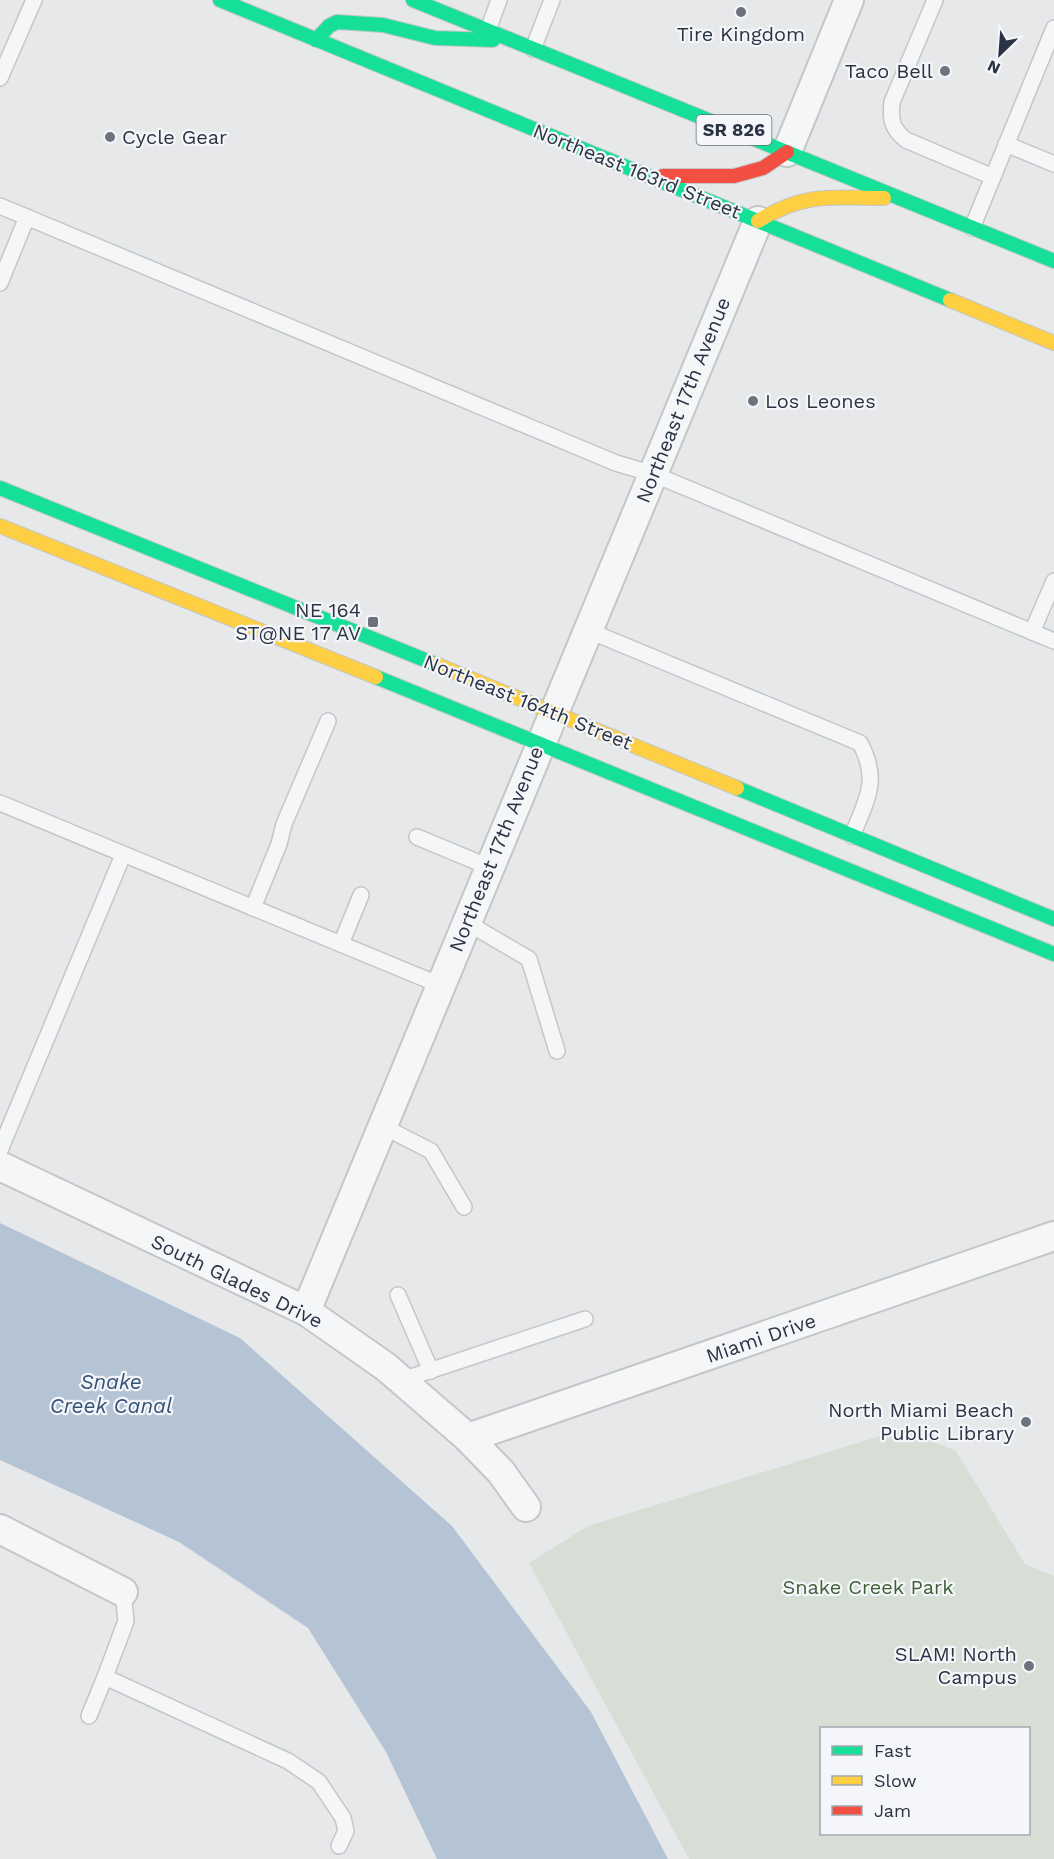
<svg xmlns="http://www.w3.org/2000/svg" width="1054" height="1859" font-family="'Work Sans',sans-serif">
<rect width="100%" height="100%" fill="#e6e8ea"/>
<!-- green -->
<path fill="#d6ded6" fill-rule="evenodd" d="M903 1429 956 1451 1025 1564 1054 1576V1859H689L529 1563 588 1526ZM822 1728H1028V1834H822Z"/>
<!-- water -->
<path fill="#b4c4d5" d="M0 1223 240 1338 452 1526 591 1712 668 1859H437L386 1752 308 1628 179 1542 0 1460Z"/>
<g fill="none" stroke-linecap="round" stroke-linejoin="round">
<!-- lane casing -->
<g stroke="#c4c6c8" stroke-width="18">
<g id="lane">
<path d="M935 0 892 102C890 120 892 129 906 140L993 177"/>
<path d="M488 30 499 0"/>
<path d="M533 49 552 0"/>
<path d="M0 78 34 0"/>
<path d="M1006 144 1054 164"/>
<path d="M0 206 616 463 653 474 1054 641"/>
<path d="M972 228 1054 28"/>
<path d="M0 283 27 217"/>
<path d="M587 630 860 743C880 780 867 799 852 836"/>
<path d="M1032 632 1054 581"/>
<path d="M0 803 440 985"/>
<path d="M417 837 489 867"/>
<path d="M253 908 279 844 284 824 328 721"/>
<path d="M466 922 529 959 557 1051"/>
<path d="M341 944 361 895"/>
<path d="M382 1126 431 1151 464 1207"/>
<path d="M0 1150 123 855"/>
<path d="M398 1295 431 1371"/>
<path d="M402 1380 585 1319"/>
<path d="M123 1592 126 1621 105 1677 288 1761 319 1782 343 1818 346 1831 339 1846"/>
<path d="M89 1716 105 1677"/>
</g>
</g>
<!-- street casing -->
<g stroke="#c4c6c8" stroke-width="32">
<g id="street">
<path d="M787 152 849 0"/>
<path d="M0 1166 306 1311 386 1367 468 1438 501 1472 526 1507"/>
<path d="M306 1311 758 221"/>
<path d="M468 1438 1054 1236"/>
<path d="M0 1529 123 1592"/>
</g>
</g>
<!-- fast casing -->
<g stroke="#c4c6c8" stroke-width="16">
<g id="fast">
<path d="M220 0 950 300"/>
<path d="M413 0 1054 261"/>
<path d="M316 40 329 26 337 22 383 25 435 38 493 40"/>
<path d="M0 488 435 664"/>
<path d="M376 677 1054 954"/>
<path d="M737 788 1054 919"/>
</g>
</g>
<!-- slow casing -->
<g stroke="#c4c6c8" stroke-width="16">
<g id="slow">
<path d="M758 221C805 192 831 198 884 198"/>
<path d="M950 300 1054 343"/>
<path d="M0 526 376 677"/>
<path d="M435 664 737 788"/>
</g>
</g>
<!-- jam casing -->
<g stroke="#c4c6c8" stroke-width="16">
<path id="jam" d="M663 176H734L763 168 787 152"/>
</g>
<!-- lane -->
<use href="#lane" stroke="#f5f6f7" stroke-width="15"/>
<!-- street -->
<use href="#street" stroke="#f5f6f7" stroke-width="28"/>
<!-- fast -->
<use href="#fast" stroke="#16e098" stroke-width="14"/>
<!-- slow -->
<use href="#slow" stroke="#ffcf43" stroke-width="14"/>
<!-- jam -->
<use href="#jam" stroke="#f24e42" stroke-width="14"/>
</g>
<!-- markers -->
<g fill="#6c737f" stroke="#f4f6f9" stroke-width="2">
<circle cx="741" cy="12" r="6"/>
<circle cx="945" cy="71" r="6"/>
<circle cx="110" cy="137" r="6"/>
<circle cx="753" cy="401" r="6"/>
<rect x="367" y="616" width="12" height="12" rx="3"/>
<circle cx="1026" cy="1422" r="6"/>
<circle cx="1029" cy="1666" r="6"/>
</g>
<g text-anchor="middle" stroke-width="4.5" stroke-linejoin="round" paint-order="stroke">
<!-- shield labels -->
<rect fill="#f4f6f9" stroke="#676e7b" stroke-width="1.5" x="696.5" y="115" width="75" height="30" rx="4.5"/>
<g font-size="18" font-weight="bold" fill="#2b3445">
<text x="734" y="136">SR 826</text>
</g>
<!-- poi labels -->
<g font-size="20" fill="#2b3445" stroke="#f4f6f9" text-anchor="end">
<text x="741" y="41" text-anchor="middle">Tire Kingdom</text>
<text x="933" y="78">Taco Bell</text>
<text x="122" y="144" text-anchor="start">Cycle Gear</text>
<text x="765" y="408" text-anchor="start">Los Leones</text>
<text x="361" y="617">NE 164<tspan x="361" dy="23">ST@NE 17 AV</tspan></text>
<text x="1014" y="1417">North Miami Beach<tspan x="1014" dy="23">Public Library</tspan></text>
<text x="1017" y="1661">SLAM! North<tspan x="1017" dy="23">Campus</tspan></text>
</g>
<!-- street labels -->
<g font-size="20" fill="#2b3445" stroke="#f4f6f9">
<text transform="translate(637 171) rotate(22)" y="7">Northeast 163rd Street</text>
<text transform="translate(683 400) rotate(-68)" y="7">Northeast 17th Avenue</text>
<text transform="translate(528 702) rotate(22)" y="7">Northeast 164th Street</text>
<text transform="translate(496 849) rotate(-68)" y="7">Northeast 17th Avenue</text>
<text transform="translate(237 1281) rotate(26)" y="7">South Glades Drive</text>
<text transform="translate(761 1338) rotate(-19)" y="7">Miami Drive</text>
</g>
<!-- park labels -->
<g font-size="20" fill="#3f6138" stroke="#f4f6f9">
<text x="868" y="1594">Snake Creek Park</text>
</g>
<!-- water labels -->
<g font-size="21" font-style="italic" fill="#34527a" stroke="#f4f6f9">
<text x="111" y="1389">Snake<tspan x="111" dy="24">Creek Canal</tspan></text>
</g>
</g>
<!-- legend -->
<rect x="820" y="1727" width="210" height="108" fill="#f4f6f9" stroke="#a4a8b1" stroke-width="1.5"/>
<rect x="832" y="1746" width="30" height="9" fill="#16e098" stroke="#a4a8b1" stroke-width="1.5"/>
<text x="874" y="1757" font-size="18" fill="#2b3445">Fast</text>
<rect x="832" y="1776" width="30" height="9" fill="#ffcf43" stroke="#a4a8b1" stroke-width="1.5"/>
<text x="874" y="1787" font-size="18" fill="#2b3445">Slow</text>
<rect x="832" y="1806" width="30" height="9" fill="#f24e42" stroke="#a4a8b1" stroke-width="1.5"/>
<text x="874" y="1817" font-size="18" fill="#2b3445">Jam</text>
<!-- north arrow -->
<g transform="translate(1000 54) rotate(205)" stroke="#f4f6f9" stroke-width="4.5" paint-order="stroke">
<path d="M0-4.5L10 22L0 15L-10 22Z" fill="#2b3445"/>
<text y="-9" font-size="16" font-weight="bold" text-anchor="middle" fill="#2b3445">N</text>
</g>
</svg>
